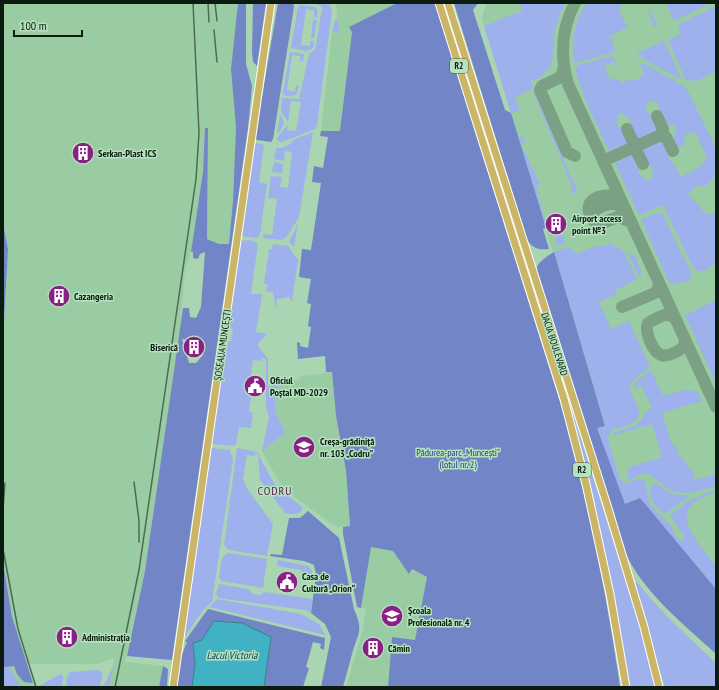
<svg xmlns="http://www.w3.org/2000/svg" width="719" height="690" font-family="'PT Sans Narrow',sans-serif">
<rect width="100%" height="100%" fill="#aad5b2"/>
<!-- built -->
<g fill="#9acca4">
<path d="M3 3H238L231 69 236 128 233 201 229 245 219 244 207 239 208 128H205L203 172 191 252 185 270 180 329 145 571 125 662 163 666 159 687H88L108 685 115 658 97 664H27L34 687H3V338L8 249 3 224Z"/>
<path d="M336 3H397L349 27 352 32 340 131H321L332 32 339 33Z"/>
<path d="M486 3H716V589L640 499 625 505 605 425 482 18Z"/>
<path d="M332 372 336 416 346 470 350 527H338L327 521 287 491 281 485 262 451 284 434V430L276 413 275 390 284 382 297 380 301 376Z"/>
<path d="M370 547 393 551 409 573 412 569 427 577 426 583 415 640 392 638 388 687H346L363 629 366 608H361Z"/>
</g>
<!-- green -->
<g fill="#9eb1ec">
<path d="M314 3H329L332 11 317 125 315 129 282 142 278 141 277 138 288 125 287 130 296 131 301 102 291 101 288 122 281 111 282 98 299 99 309 54 315 50 322 8 321 6Z"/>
<path d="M442 3H445L526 261 524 262Z"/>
<path d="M520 3H565L555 27 552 64 540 78 531 81 533 86 530 90 515 97 520 110 511 113 484 26 522 11Z"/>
<path d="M586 3H623L619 11 628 27 610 36 615 50 611 53 574 63C570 41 575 22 586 3Z"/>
<path d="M666 3H711L674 21Z"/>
<path d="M301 5 315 7 317 9V17H314V10L306 9 301 45 310 46V41H314L313 48 307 51 291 48 298 6Z"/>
<path d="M716 6V73L714 72 697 81 686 80 668 40 680 34 678 25Z"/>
<path d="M648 10 650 11 658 26 657 28 653 25Z"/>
<path d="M338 19 339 33 332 32 335 20Z"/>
<path d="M313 20H317L314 38H311Z"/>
<path d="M664 41 665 43 682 80 642 58 637 53Z"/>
<path d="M290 52 304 54 303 61H300V56L292 55 287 90 295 92 296 85 299 86 296 95 285 96 283 93Z"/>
<path d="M611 56 614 58 618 70 613 62 604 66 610 80 615 78 623 83 630 79 634 81 640 78 644 74 640 64 643 63 685 87 689 93 714 144C719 158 718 190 697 186L688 194 705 213 708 215 716 213V262C709 269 704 274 694 269L663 205 639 215 615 163 619 162 618 159 629 152H633L641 165 639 166 641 169 638 171 642 178 644 177 646 181 653 177 651 174 654 172 650 165 648 166C645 160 641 155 640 149L658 139 659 140 662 139 670 152 669 153 671 156 668 157 672 164 674 163 681 177 701 166 707 158 695 131 683 136 686 144 675 149 670 138 675 136 674 133 677 131 674 124 670 126 668 124 664 126 659 115 660 114 658 110 660 109 657 102 655 103 653 100 646 103 648 106 645 108 648 114 651 113 659 131 641 141 640 140 637 142 629 128 630 127 628 124 631 122 628 116 625 117 623 113 617 116 618 120 616 121 619 128 621 127 630 142 629 145 619 151 618 150 614 152 613 149 609 151 584 97 575 69 578 65Z"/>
<path d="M534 91 577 190 576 193H572L570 181 533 92Z"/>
<path d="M280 115C287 123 283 127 277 134Z"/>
<path d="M313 132 299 217 286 238 281 240 263 238V234L272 235 277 199 268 198 271 176 282 177 280 187 288 188 292 152 285 151 284 161 274 159 276 148H282L292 143 291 141Z"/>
<path d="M523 136 525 142 521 144 540 184 536 187 544 218 550 227 546 228 519 138Z"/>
<path d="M257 143 264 145 259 182 267 184 260 235 257 238 241 236 253 147Z"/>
<path d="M274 162 283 164 282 173 272 172Z"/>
<path d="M657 213H662L690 270 692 277C686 283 678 284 670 284L641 219Z"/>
<path d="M298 224 294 247 289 242Z"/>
<circle cx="560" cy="240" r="5"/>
<path d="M247 240 253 241 258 244 251 294H262L256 332 267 334 257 345 268 359V387L284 382 275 390V393L276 413 284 430V434L262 451 269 417 266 408V359L262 358 261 361 253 360 250 384 253 385 249 412 253 413 251 428 239 427 236 444 234 446 212 444 211 441 225 348 227 341H231L233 329 229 328 227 325 239 241Z"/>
<path d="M611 243 613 246 623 250 637 279 615 291 616 295 599 302 611 329 629 321 650 367 631 382 630 386C630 392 634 398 637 404 646 423 625 426 611 430L608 438 619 478 625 484 637 479 645 481 650 505 672 527 673 532 680 542 685 537 670 516 688 501 716 489V492C672 506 685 526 707 555 709 559 713 561 715 564 718 570 716 582 716 589L640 499 625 505 597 428 605 425 554 252 569 247 576 254 596 246H604Z"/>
<path d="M273 244 288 246 298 260 292 302 289 297 277 299 276 310 273 292 266 291 268 285 264 284 269 249H272Z"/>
<path d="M627 251 635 256 642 273 639 277Z"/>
<path d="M527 267 638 621 655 687H628L607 564 525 268Z"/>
<path d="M716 300V383L685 315Z"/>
<path d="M651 370 663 396 683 390 697 391 702 401 662 413 672 445H676L679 457 682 456 688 468H691L695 480 716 474V486C697 491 683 499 665 486 658 481 652 475 644 473L627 481 625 479 629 478 627 468 662 457 652 424 611 436C618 428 629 430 637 424 645 418 642 413 652 408L641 385 633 389 635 383Z"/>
<path d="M211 448 230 450 233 460 212 602 203 610 184 638 209 450Z"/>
<path d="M237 448 257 452 275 485 303 508C300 516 293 514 285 513L260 480 258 455 255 453V456L247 455 243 479 246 487 273 524 267 556 229 550 224 545Z"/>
<path d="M657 484 673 494 689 496 665 514C655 506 648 499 651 485Z"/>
<path d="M228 553 267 559 263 588 221 581 219 577 222 558Z"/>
<path d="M278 560 308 566 312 571 311 577 301 576 302 570 277 566Z"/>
<path d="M637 582C661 612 688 637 716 663V687H665L635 584Z"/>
<path d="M219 584 249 589 252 594 260 595 265 592 312 599 311 613 305 610 219 598 216 594Z"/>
<path d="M217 599 301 614 320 625 325 635 210 607Z"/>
<path d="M114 665 109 685H104Z"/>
<path d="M3 667H9L19 684 14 687H3Z"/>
<path d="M99 670 103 674 100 686 66 687 67 677 70 672Z"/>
<path d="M60 674 63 676 62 687H38Z"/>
</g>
<!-- forest -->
<g fill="#7285c7" fill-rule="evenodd">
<path d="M238 3H246V64L252 86 248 128 172 660 127 656 145 571 183 308H189L190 317 196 318 201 307 205 252 200 254 198 259 193 258V252H191L203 172 205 128H208L207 239 219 244H229L233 201 236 128 231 69ZM182 339 204 342 203 355 196 363H189Z"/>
<path d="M253 3H266L257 66 253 62 252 52Z"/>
<path d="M278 3H293L294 7 273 139 271 142 257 140 255 138Z"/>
<path d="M397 3H435L564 415C588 505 607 595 620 687H388L392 637 415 640 427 577 412 569 409 574 393 551 371 547 361 608 357 607 343 534V527L350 526 346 470 336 416 332 372H326L325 356 298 359 297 342 300 343V346L308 348 311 327 308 326 311 304 307 303 311 279 299 277 302 249 311 250 321 183 312 182 314 166 323 168 328 137 320 136 321 131H340L352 32 349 27Z"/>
<path d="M454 3H478L473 10 505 110 511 113 546 228 543 229 549 249C538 250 534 249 527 240Z"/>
<path d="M3 224 8 249 3 338Z"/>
<path d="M554 252 605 426 597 428 625 504 640 498 716 589V652L715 653C682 623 642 591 624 550L536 273C536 262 545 258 554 252Z"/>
<path d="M308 511 339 538 354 609C364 632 358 632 352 654 349 665 346 676 343 687H321L331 637 325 624 311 613 316 574 314 565 304 561 270 556 271 554 282 555 289 518H300Z"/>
<path d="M3 563 12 617 33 683 24 682 17 674 14 666 3 667Z"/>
<path d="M208 609 325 638 324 650 320 648 321 644 313 642 306 667 309 668 303 687H264L270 637 214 621 202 640 193 644 195 663 192 687H176L181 657 187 642 185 641Z"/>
<path d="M163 666 168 669 167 687H159Z"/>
</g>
<!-- water -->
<path fill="#41b1c4" stroke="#31848e" d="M214 621 242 623 271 637 264 687H192L195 663 193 643 202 640Z"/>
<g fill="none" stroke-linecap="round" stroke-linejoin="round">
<!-- taxiway -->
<g stroke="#7ca083" stroke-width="12">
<path d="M575 3C561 29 560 56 568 84L716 407"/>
<path d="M564 67 561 77 542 86 540 90 567 152 575 156"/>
<path d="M657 116 663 129 661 135"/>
<path d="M627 129 633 142 632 148"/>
<path d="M661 135 666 137 673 151"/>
<path d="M631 148 637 152 643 164"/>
<path d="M603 161 661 135"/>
<path d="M621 200C609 190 582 197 590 215 593 220 594 223 599 224L618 217 631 222"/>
<path d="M593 220V212C603 204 616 200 625 210"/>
<path d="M622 307 655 293 658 289 659 283"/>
<path d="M675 318C665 311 658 318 648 323 644 331 653 352 661 355 667 357 672 354 676 352 682 349 684 347 685 341"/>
</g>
<!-- primary casing -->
<g stroke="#fff" stroke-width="9">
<g id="primary">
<path d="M439 3 564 399 586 484 610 594 626 687"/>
<path d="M448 3 607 505 644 627 659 687"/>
<path d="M173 687 271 3"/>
</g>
</g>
<!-- primary -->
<use href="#primary" stroke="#cbb668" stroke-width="7"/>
<!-- rail -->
<g stroke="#4e6a54" stroke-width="1.5">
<path d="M208 3 209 22"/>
<path d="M215 3 217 21"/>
<path d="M214 30 217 62"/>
<path d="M134 482 139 521V542"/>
<path d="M3 509 5 483"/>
<path d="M3 549 18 629 36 687"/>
<path d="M115 687 139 570 196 179 199 133 193 3"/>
</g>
</g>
<!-- icons -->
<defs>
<g id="building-disc" transform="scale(1.15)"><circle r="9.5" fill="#8b2084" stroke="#b6e2bf"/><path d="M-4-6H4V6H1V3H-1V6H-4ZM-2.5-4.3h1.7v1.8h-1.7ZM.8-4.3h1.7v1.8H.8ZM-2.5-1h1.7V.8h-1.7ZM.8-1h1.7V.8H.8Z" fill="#fff"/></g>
<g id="civic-disc" transform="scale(1.15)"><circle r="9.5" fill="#8b2084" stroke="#b6e2bf"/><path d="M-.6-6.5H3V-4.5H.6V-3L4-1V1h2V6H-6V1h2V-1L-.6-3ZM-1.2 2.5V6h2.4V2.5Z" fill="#fff"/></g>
<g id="school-disc" transform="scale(1.15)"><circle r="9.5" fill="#8b2084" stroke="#b6e2bf"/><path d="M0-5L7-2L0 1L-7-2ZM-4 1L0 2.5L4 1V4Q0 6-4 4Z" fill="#fff"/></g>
<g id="university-disc" transform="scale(1.15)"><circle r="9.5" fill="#8b2084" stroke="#b6e2bf"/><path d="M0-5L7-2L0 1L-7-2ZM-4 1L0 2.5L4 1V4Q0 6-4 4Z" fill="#fff"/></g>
</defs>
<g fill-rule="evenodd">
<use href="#building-disc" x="83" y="153"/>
<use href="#building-disc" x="556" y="224"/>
<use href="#building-disc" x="59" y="296"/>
<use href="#building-disc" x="194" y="347"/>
<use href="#civic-disc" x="255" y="386"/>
<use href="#school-disc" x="304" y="447"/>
<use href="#civic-disc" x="287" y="582"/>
<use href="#university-disc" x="392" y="616"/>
<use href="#building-disc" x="67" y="637"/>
<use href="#building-disc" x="373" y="648"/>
</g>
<g text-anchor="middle" stroke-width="3" stroke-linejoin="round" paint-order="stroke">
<!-- shield labels -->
<g fill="#b6e2bf" stroke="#3e5744" stroke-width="1">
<rect x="450" y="59" width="18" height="14" rx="3"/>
<rect x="573" y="463" width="18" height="14" rx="3"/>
</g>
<g font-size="9" font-weight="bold" fill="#0b1b0f">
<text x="459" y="69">R2</text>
<text x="582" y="473">R2</text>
</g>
<!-- poi labels -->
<g font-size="10" font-weight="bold" fill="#0b1b0f" stroke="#b6e2bf" text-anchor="start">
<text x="98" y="157">Serkan-Plast ICS</text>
<text x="572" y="222">Airport access<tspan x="572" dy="12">point №3</tspan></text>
<text x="74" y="300">Cazangeria</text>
<text x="178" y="351" text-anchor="end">Biserică</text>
<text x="270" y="384">Oficiul<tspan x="270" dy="12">Poștal MD-2029</tspan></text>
<text x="320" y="445">Creșa-grădiniță<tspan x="320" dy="12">nr. 103 „Codru”</tspan></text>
<text x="302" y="580">Casa de<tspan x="302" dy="12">Cultură „Orion“</tspan></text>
<text x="408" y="614">Școala<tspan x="408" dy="12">Profesională nr. 4</tspan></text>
<text x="82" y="641">Administrația</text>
<text x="388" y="652">Cămin</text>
</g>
<!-- street labels -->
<g font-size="10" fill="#0b1b0f" stroke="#b6e2bf">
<text transform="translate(555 344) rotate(72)" y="4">DACIA BOULEVARD</text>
<text transform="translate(222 345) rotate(-82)" y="4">ȘOSEAUA MUNCEȘTI</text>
</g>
<!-- park labels -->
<g font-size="10" fill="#293887" stroke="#b6e2bf">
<text x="458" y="456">Pădurea-parc „Muncești”<tspan x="458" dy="12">(lotul nr. 2)</tspan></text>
</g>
<!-- water labels -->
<g font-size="11" font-style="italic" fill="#0e4149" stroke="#b6e2bf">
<text x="232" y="659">Lacul Victoria</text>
</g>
<!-- quarter labels -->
<g font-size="12" letter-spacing="1" fill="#5c2958" stroke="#b6e2bf">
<text x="275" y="495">CODRU</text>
</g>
</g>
<!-- border -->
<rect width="719" height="690" fill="none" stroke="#0b1b0f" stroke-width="8"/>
<!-- scale -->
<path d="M14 30v6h68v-6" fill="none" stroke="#0b1b0f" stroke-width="2"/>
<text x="20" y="30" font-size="12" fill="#0b1b0f" stroke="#b6e2bf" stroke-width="3" paint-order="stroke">100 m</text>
</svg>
